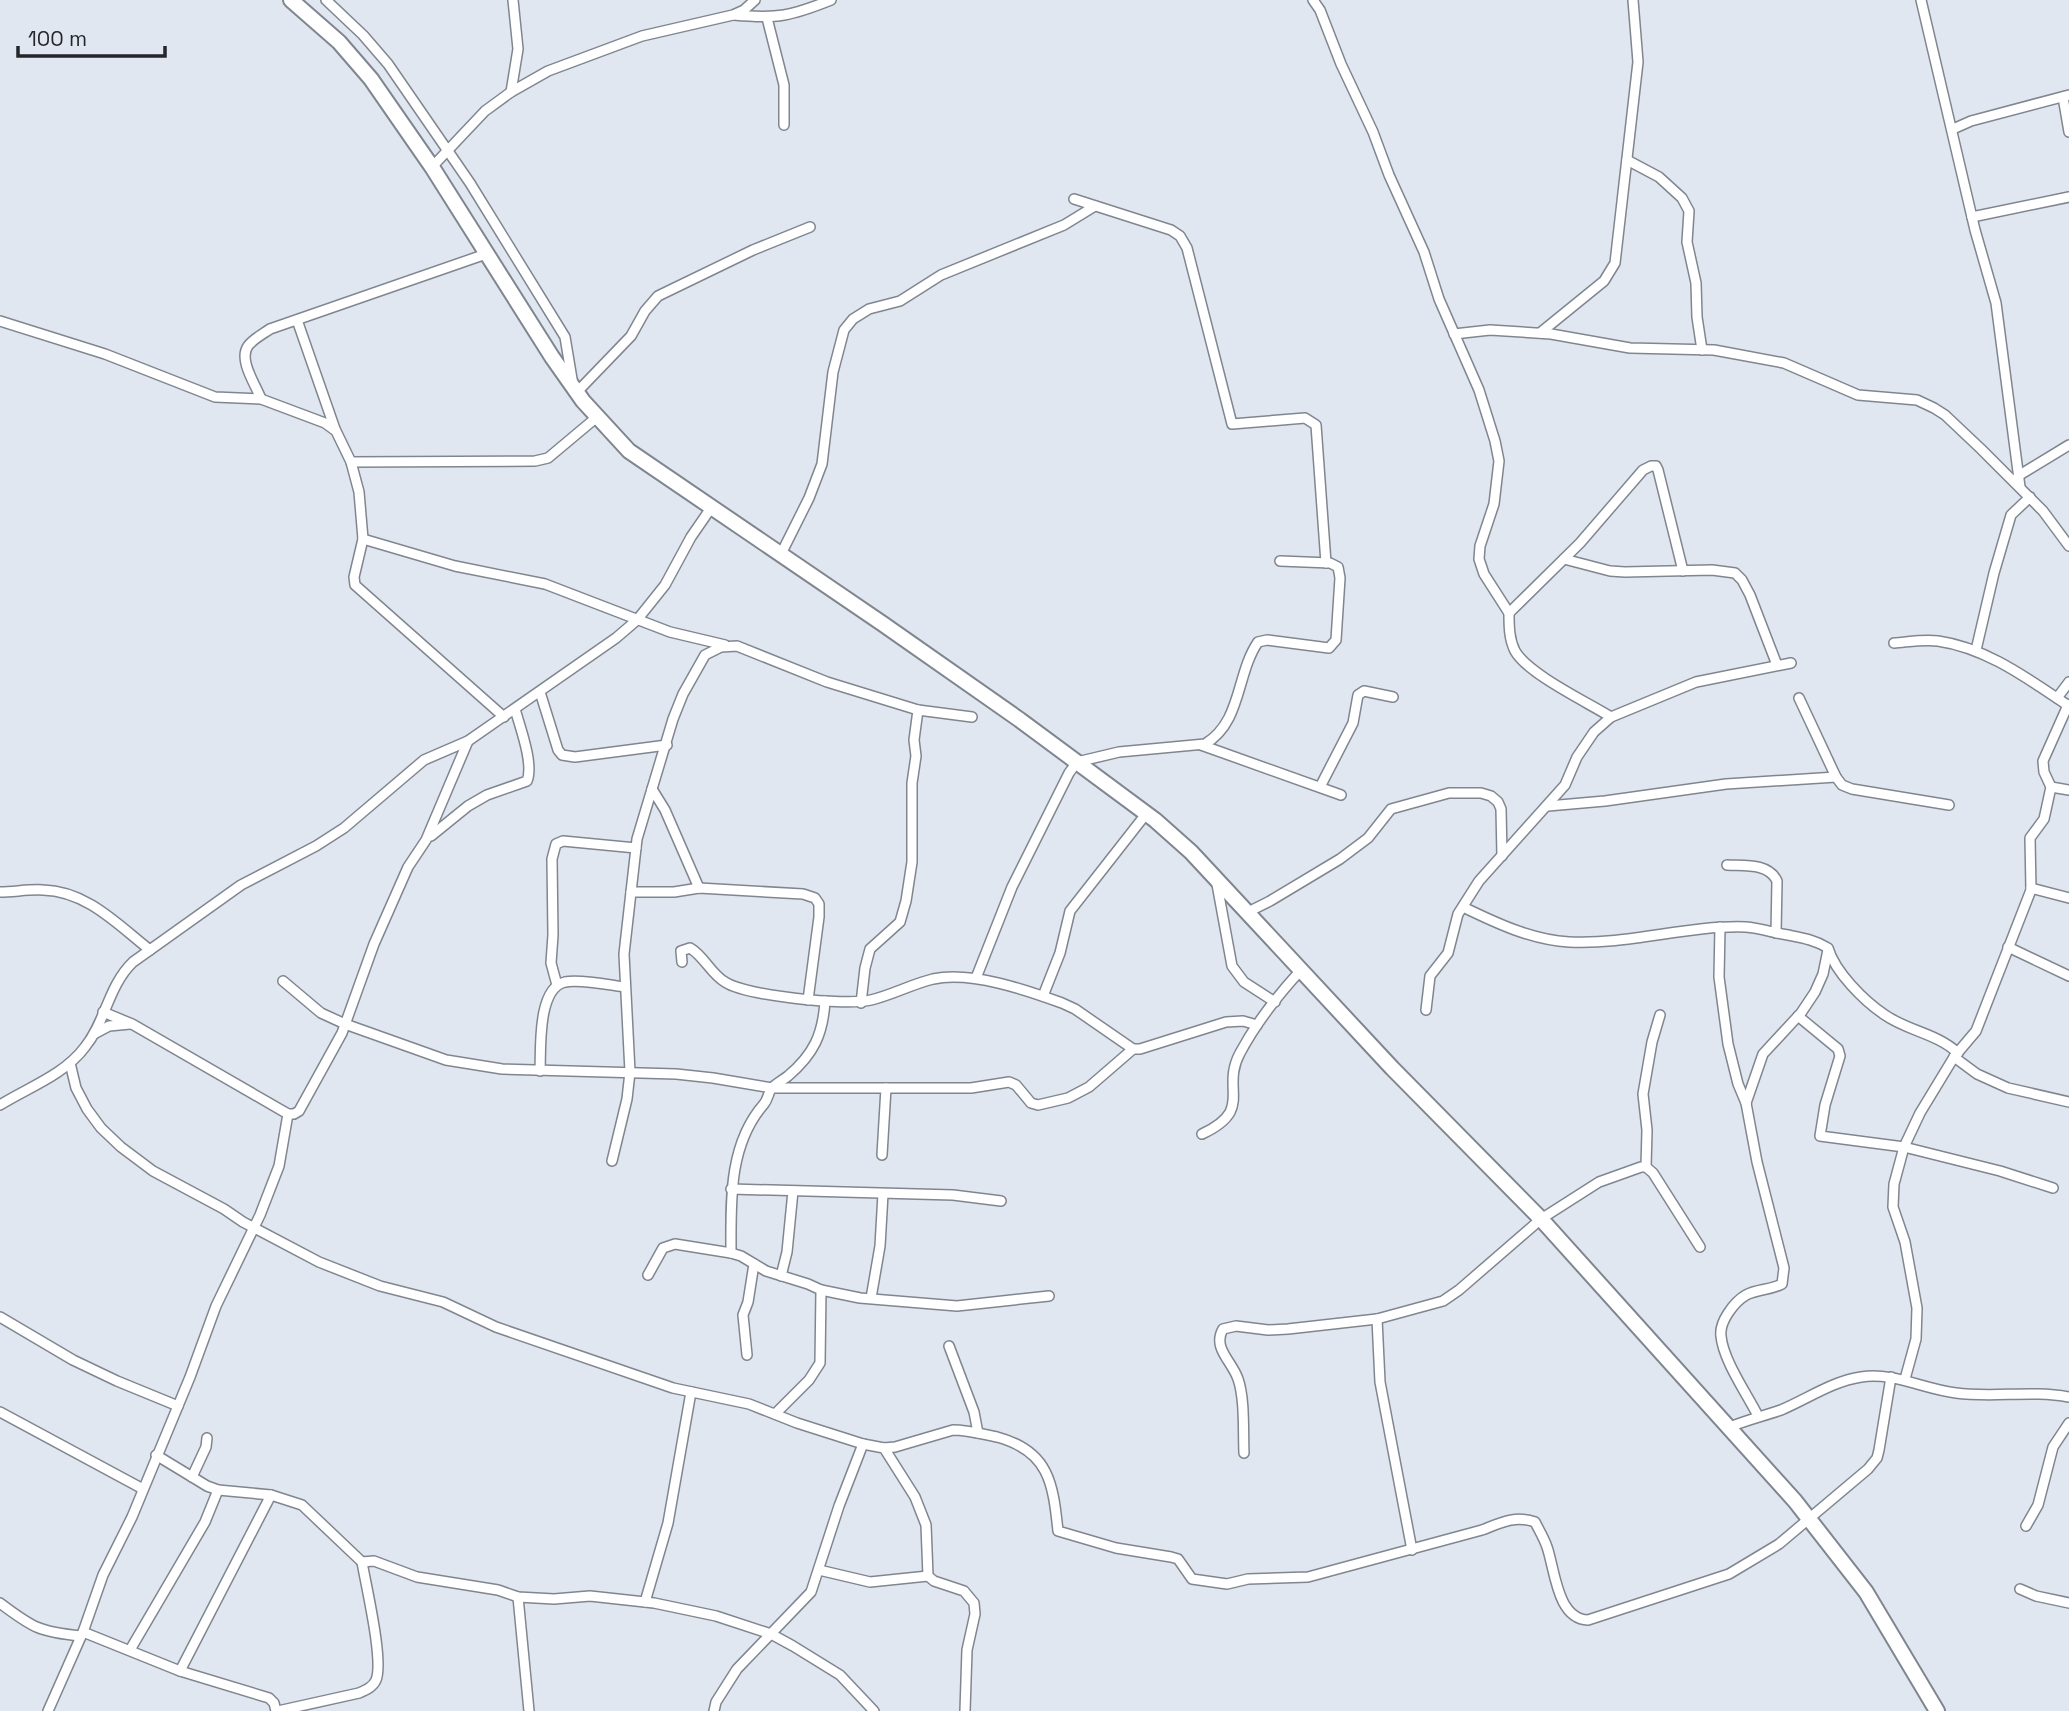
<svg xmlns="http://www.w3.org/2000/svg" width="2069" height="1711" font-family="'Space Grotesk',sans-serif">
<rect width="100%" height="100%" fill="#e1e7f1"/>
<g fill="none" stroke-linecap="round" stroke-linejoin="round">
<!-- minor casing -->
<g stroke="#80868f" stroke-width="12">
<g id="minor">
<path d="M326 0 363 35 388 64 470 183 565 337 573 385"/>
<path d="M1313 0 1320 10 1341 64 1373 132 1389 175 1424 252 1439 299 1479 390 1495 441 1499 461 1494 504 1480 546 1479 559 1484 574 1509 613"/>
<path d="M1921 0 1975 230 1996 303 2020 487"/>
<path d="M734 15C778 19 791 16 831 0"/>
<path d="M767 18 784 85V125"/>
<path d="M511 92 518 49 513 0"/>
<path d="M2063 97 2069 132"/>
<path d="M1953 129 1971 121 2069 95"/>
<path d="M1627 160 1659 177 1682 198 1689 211 1687 242 1696 283 1697 317 1702 350"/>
<path d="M432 167 485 111 511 92 548 71 642 36 733 15 744 10 755 0"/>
<path d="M1074 199 1171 230 1180 236 1187 248 1232 424 1305 418 1316 425 1326 563"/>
<path d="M1972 217 2069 197"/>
<path d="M297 320 335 429"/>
<path d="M0 321 105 354 215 397 261 399 325 423 336 431 351 462 359 492 363 539 354 577 355 585 504 717"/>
<path d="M1540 333 1604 281 1615 263 1638 62 1633 0"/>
<path d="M1454 334 1490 330 1551 334 1630 348 1714 350 1784 363 1858 395 1917 400 1934 408 1945 415 1981 449 2043 511 2069 546"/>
<path d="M577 392 631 336 645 311 658 296 753 250 810 227"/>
<path d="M261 399C256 385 238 360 248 346 253 339 263 334 270 329L486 254"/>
<path d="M351 462 535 461 548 458 597 417"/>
<path d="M2018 476 2069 445"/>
<path d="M363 539 455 566 545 584 670 632 725 645"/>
<path d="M781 554 809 498 822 464 833 372 844 330 853 319 869 309 900 301 941 275 1064 225 1095 206"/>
<path d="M1564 559 1610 571 1625 572 1712 570 1735 573 1742 580 1750 595 1777 665"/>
<path d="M1894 643C1908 642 1924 639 1938 641 1987 648 2028 679 2069 706"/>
<path d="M1976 650 1994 573 2011 515 2030 497"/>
<path d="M540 692 558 750 562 755 575 757 667 745"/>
<path d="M1799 698 1836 777 1842 785 1852 789 1949 805"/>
<path d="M2057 698 2069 682"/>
<path d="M1611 717C1587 702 1528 674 1515 651 1509 639 1509 626 1509 613L1580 543 1643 470 1651 466H1656L1658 470 1683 571"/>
<path d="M1201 745 1341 795"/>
<path d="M1320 787 1353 723 1358 695 1364 691 1393 697"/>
<path d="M2051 787 2069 790"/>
<path d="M652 789 665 810 699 888"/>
<path d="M1548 806 1605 801 1726 784 1836 777"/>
<path d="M431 836 468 806 487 795 527 781C534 764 520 727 515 709"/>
<path d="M1727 865C1745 866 1769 863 1777 881L1776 933"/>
<path d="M1216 879 1232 966 1244 982 1275 1002"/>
<path d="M2031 888 2069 898"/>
<path d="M0 892C14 892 29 889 43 890 87 891 118 925 150 950"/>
<path d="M631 892H674L699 888 803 894 815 898 819 904V917L808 1000"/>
<path d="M1463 907C1496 923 1532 940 1569 942 1629 945 1687 925 1746 927 1760 928 1774 933 1788 935 1803 938 1815 940 1828 948 1835 972 1864 1001 1885 1015 1908 1031 1936 1033 1958 1053"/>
<path d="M1248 912 1270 901 1340 859 1368 838 1391 809 1449 793H1481L1491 796 1498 802 1501 809 1502 856"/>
<path d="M1720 927 1719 977 1728 1044 1738 1084 1746 1103 1757 1162 1784 1268 1782 1284C1771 1290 1757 1289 1746 1295 1734 1302 1719 1322 1721 1336 1723 1360 1747 1394 1758 1416"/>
<path d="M2008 947 2069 976"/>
<path d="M682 962 681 951 690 948C704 956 711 974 725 982 746 996 846 1006 871 1000 892 995 912 984 933 979 972 971 1026 990 1062 1003L1075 1009 1133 1049H1140L1226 1022 1243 1021 1257 1025"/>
<path d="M976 978 1012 887 1069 773 1077 762 1119 752 1205 744C1242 722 1236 674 1258 642L1267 640 1329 648 1336 640 1340 578 1338 567 1330 563 1280 561"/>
<path d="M283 981 321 1013 345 1024 446 1060 502 1069 676 1074 713 1078 772 1088H971L1009 1082 1016 1085 1031 1103 1038 1105 1068 1098 1089 1087 1133 1049"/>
<path d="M557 985 551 963 553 935 552 859 556 844 563 841 636 848"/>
<path d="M1043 996 1060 953 1070 911 1146 814"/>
<path d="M861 1003 865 968 870 949 900 922 906 901 912 862V783L916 756 914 740 918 710"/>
<path d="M1426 1010 1430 976 1448 953 1458 914 1479 881 1565 785 1577 757 1594 732 1611 717 1696 682 1791 663"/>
<path d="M103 1012 132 1024 288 1114H294L299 1111 342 1033 374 944 408 867 426 840 468 741"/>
<path d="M1798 1016 1838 1049 1840 1056 1825 1105 1820 1136 1904 1147 2000 1171 2053 1188"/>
<path d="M94 1034 109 1026 130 1024"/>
<path d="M1954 1057 1977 1074 2008 1088 2069 1102"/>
<path d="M70 1063 76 1088 87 1109 101 1128 121 1147 153 1171 224 1209 243 1222 319 1262 380 1286 443 1302 496 1327 673 1388 749 1404 797 1423 863 1444 884 1448 915 1497 926 1525 928 1576 934 1581 964 1591 974 1603 975 1614 967 1650 965 1711"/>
<path d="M540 1071C541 1050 537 988 565 982 581 979 609 985 625 987"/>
<path d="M1746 1103 1763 1054 1801 1013 1815 992 1823 974 1828 950"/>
<path d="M0 1105C29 1087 64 1075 85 1047 106 1021 108 986 133 962L241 885 316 846 344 828 424 760 468 741 616 638 637 620 665 585 691 537 711 508"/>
<path d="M1202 1134C1255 1109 1220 1090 1240 1053 1256 1023 1278 995 1301 970"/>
<path d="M882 1155 886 1088"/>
<path d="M612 1161 627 1099 630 1072 624 954 637 839 673 719 683 694 705 655 721 647 737 646 827 682 918 710 972 717"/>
<path d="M1646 1167 1647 1130 1643 1094 1652 1042 1660 1015"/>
<path d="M731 1189 953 1195 1001 1201"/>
<path d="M731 1253C731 1202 728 1145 764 1104 768 1099 768 1094 771 1089 775 1084 783 1080 788 1076 814 1054 823 1034 825 1001"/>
<path d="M648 1275 663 1248 675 1244 731 1253 741 1256 766 1271 808 1284 821 1290 820 1363 809 1380 775 1414"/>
<path d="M781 1276 787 1252 793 1191"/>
<path d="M821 1290 860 1298 957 1306 1049 1296"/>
<path d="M871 1298 880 1246 883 1194"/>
<path d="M0 1317 73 1360 117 1381 178 1406"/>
<path d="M1377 1319 1380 1382 1412 1550"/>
<path d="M949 1346 974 1412 978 1433"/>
<path d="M747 1355 743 1315 748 1302 754 1264"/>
<path d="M1905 1379 1916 1339 1917 1308 1905 1242 1893 1207 1894 1184 1904 1147 1920 1113 1954 1057 1976 1031 2031 890 2030 838 2044 819 2051 787 2044 772 2043 761 2068 705"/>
<path d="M0 1412 143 1489"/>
<path d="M1730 1427C1747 1420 1764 1416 1781 1410 1807 1399 1833 1381 1861 1377 1894 1372 1923 1389 1956 1393 1993 1398 2031 1390 2069 1397"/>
<path d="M884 1448 895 1447 953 1430C968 1430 982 1434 997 1437 1049 1451 1053 1483 1058 1531L1116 1548 1171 1557 1178 1559 1192 1579 1227 1584 1248 1579 1308 1577 1482 1530C1500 1523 1515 1515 1535 1522 1539 1530 1544 1538 1547 1547 1555 1570 1557 1619 1588 1620L1729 1574 1779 1544 1868 1469 1877 1458 1879 1450 1891 1377"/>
<path d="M1244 1453C1243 1432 1245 1399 1238 1379 1232 1361 1212 1348 1223 1329L1236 1326 1268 1330 1288 1329 1377 1319 1443 1301 1459 1290 1541 1219 1599 1182 1641 1167H1646L1653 1173 1700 1247"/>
<path d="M156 1455 207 1486 218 1490 271 1495 302 1505 362 1562 374 1561 417 1577 498 1590 518 1597 554 1599 590 1596 654 1603 716 1616 771 1634 793 1646 840 1675 874 1711"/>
<path d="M192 1477 206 1447 207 1438"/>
<path d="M2026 1526 2038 1505 2053 1447 2069 1423"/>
<path d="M819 1570 870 1582 928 1576"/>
<path d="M2020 1589 2036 1596 2069 1603"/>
<path d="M518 1597 529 1711"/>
<path d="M645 1602 668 1523 691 1392"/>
<path d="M0 1603C33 1628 40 1632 81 1636"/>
<path d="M83 1632 180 1671 269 1698 274 1703 276 1711"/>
<path d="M130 1650 205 1522 218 1490"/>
<path d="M180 1671 271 1495"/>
<path d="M48 1711 83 1632 103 1575 132 1517 190 1377 216 1306 260 1215 279 1166 288 1114"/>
<path d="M278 1711 359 1693C366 1690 373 1687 376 1680 384 1661 366 1586 362 1562"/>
<path d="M714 1711 716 1702 737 1669 811 1592 839 1506 863 1444"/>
</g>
</g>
<!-- primary casing -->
<g stroke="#80868f" stroke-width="18">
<path id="primary" d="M291 0 339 42 371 79 432 167 552 357 583 401 629 451 883 624 1020 720 1155 820 1191 852 1392 1068 1541 1219 1795 1501 1866 1592 1937 1711"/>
</g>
<!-- minor -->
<use href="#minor" stroke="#fff" stroke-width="9"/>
<!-- primary -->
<use href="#primary" stroke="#fff" stroke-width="14"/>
</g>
<!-- scale -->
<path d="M18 46v10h147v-10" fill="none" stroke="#24262a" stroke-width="3.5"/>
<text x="28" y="46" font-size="21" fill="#24262a" stroke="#e1e7f1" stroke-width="5" paint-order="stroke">100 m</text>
</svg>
